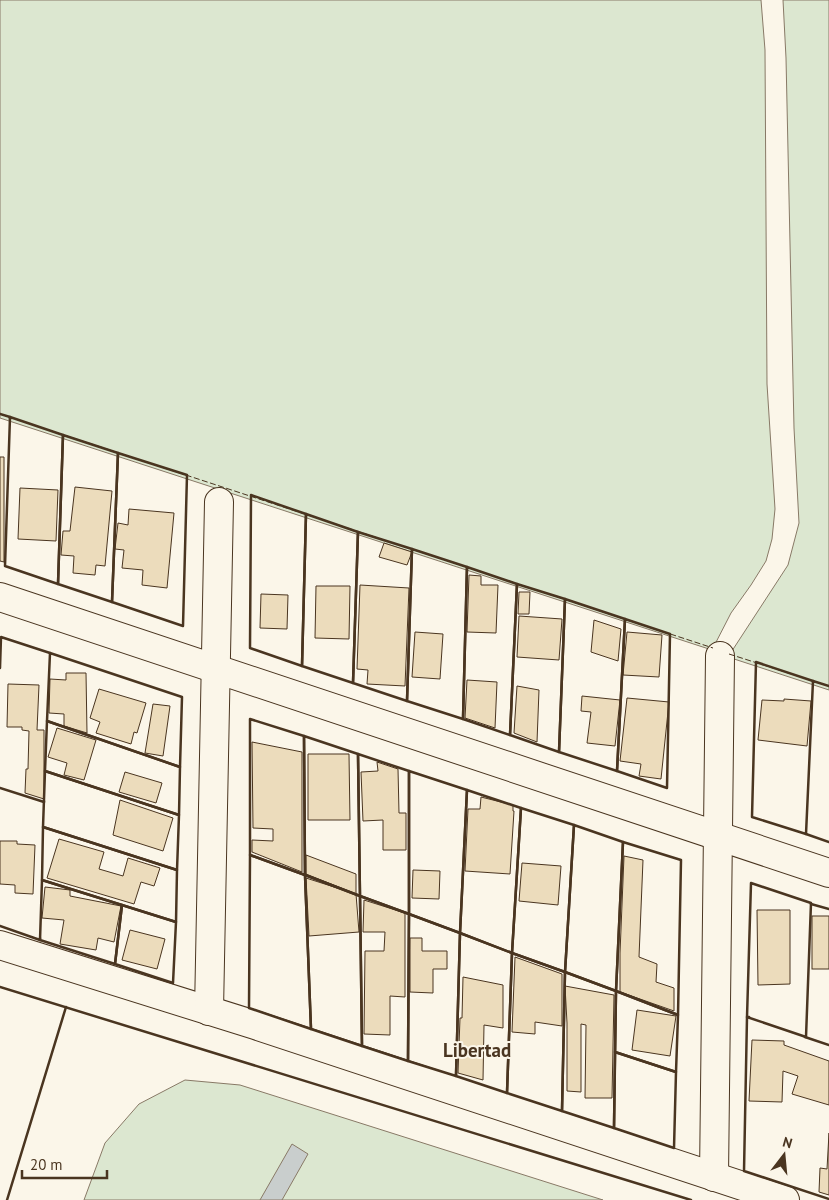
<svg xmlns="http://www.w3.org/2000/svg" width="829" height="1200" font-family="'PT Sans',sans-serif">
<rect width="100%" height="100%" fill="#fbf6e9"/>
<!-- green -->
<g fill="#dce7d0" stroke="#887966">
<path d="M0 0H761L765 50 767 384 775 509 772 539 766 561 751 585 731 613 712 650 0 418Z"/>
<path d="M783 0H829V690L728 657 788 565 799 523 794 428 786 58Z"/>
<path d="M185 1080 240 1085 603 1200H84L105 1143 139 1104Z"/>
</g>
<!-- water -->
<path fill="#c9cecd" stroke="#887966" d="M292 1144 308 1154 282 1200H260Z"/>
<!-- building -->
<g fill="#ecdcbc" stroke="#4a3520">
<path d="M0 457H4V562L0 561Z"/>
<path d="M75 487 112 491 105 566 96 565 95 575 73 573 74 556 61 555 63 531H70Z"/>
<path d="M20 488 58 490 56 541 18 539Z"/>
<path d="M129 509 174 513 167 588 142 585 143 570 122 568 124 550 115 549 118 523 128 525Z"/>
<path d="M384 543 412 552 407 565 379 557Z"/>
<path d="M469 575 481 576V585H498L496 633 467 632Z"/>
<path d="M360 585 409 588 405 686 367 684 368 670 357 669Z"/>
<path d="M316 586H350L349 639 315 638Z"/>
<path d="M519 592H530L529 614H518Z"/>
<path d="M261 594 288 595 287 629 260 628Z"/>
<path d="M519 616 562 619 559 660 517 657Z"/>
<path d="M594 620 621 629 618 661 591 652Z"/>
<path d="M415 632 443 634 440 679 412 677Z"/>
<path d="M627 632 662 635 659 677 623 675Z"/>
<path d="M66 673H86L87 733 64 726V714L49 713 50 679 66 680Z"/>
<path d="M467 680 497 682 495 728 465 718Z"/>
<path d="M8 684 39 685 37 730H44V799L25 793 26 769H28L29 731 22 730V727H7Z"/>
<path d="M517 686 539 690 537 742 514 733Z"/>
<path d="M99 689 146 703 137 733 134 732 131 744 96 733 100 722 90 718Z"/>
<path d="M582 696 620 700 615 746 587 743 591 712 581 711Z"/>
<path d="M627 698 669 702 661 779 639 776 641 764 620 761Z"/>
<path d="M784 699 811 701 807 746 758 740 762 700 784 701Z"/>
<path d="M153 704 170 706 163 756 145 753Z"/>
<path d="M57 728 96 740 84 780 64 775 67 763 48 757Z"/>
<path d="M252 742 302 752V872L252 852V840L273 841V829L253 828Z"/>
<path d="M308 754H349L350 820H308Z"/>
<path d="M377 762 398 769 399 813H406V850H383V820L363 821 361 772 378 771Z"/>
<path d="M125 772 162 783 156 803 119 792Z"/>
<path d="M481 797 513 805V811H514L510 874 465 871 468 809H480Z"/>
<path d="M120 800 173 818 163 851 113 835Z"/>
<path d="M59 839 104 852 99 869 123 876 128 858 160 868 154 886 141 882 134 904 47 878Z"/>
<path d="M0 841H17V844L35 845 33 894 15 893V885L0 884Z"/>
<path d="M306 855 356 874V894L306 874Z"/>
<path d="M624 856 643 860 639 957 657 964 656 982 674 988V1011L620 992V953Z"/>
<path d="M522 863 561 866 558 905 519 901Z"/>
<path d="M413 870 440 871 439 899 412 898Z"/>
<path d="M306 878 356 894 359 932 309 936Z"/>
<path d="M45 887 70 890V896L121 906 114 942 98 938 96 950 60 944 64 920 42 918Z"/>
<path d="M364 900 405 913V997L390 996V1035L364 1034 365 951H384L385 932H363Z"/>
<path d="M757 910H790V984L758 985Z"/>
<rect x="812" y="916" width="17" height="53"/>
<path d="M130 930 165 939 157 969 122 960Z"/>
<path d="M410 938H422V951H447V969H433V993L410 992Z"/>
<path d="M515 957 562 974V1026L535 1022V1034L512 1032Z"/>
<path d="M463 977 503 985V1028L484 1025 483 1080 458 1073 460 1018H462Z"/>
<path d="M565 986 614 995 612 1098H585L586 1025 581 1024V1092L567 1091V1023Z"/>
<path d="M637 1010 676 1016 670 1056 632 1050Z"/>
<path d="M752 1040 784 1041V1045L829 1061V1105L792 1094 798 1076 783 1071 782 1102 749 1101Z"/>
<path d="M829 1133V1195L819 1192 820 1168 827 1169Z"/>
</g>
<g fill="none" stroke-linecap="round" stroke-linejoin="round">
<!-- minor casing -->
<g stroke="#4a3520" stroke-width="30">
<g id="minor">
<path d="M0 597 829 873"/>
<path d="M0 945 255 1025 785 1200"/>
<path d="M209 1011 219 502"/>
<path d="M714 1177 720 656"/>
</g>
</g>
<!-- minor -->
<use href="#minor" stroke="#fbf6e9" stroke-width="28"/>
<!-- fence -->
<g stroke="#4a3520" stroke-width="1" stroke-dasharray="6 2.5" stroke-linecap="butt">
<path d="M0 414 713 648"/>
<path d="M729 654 829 686"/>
</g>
<!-- wall -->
<g stroke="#4a3520" stroke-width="2.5">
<path d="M0 414 10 417V419"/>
<path d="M10 417 63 435 58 584 5 566Z"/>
<path d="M63 435 118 453 112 602 58 584Z"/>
<path d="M118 453 187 475 183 626 112 602Z"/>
<path d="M251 495 306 514 302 666 250 648Z"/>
<path d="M306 514 358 532 353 683 302 666Z"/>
<path d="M358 532 412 549 407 701 353 683Z"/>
<path d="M412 549 467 567 463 719 407 701Z"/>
<path d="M467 567 517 584 510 735 463 719Z"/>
<path d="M517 584 565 599 559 752 510 735Z"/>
<path d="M565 599 625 619 617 771 559 752Z"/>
<path d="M625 619 670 634 667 788 617 771Z"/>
<path d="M50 653 182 697 180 767 47 721Z"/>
<path d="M756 662 813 681 806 834 752 817Z"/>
<path d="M0 668 1 637 50 653"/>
<path d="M813 682V681L829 686"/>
<path d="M250 719 304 736 305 875 250 855Z"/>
<path d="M47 721 180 767 179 815 45 771Z"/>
<path d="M304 736 358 754 360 896 305 875Z"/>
<path d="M358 754 409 771V914L360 896Z"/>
<path d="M45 771 179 815 177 870 43 827Z"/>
<path d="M409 771 467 790 460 933 409 914Z"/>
<path d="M0 788 44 802V801"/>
<path d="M467 790 521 808 512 953 460 933Z"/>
<path d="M521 808 574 825 565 972 512 953Z"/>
<path d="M574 825 623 842 616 991 565 972Z"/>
<path d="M43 827 177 870 176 922 42 880Z"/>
<path d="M806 834 829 842"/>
<path d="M623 842 681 860 678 1015 616 991Z"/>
<path d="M250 855 305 875 311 1029 249 1008Z"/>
<path d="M305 875 360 896 362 1046 311 1029Z"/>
<path d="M42 880 122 905 115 964 40 940Z"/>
<path d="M751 883 811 903 806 1037 747 1017Z"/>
<path d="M360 896 409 914 408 1061 362 1046Z"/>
<path d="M811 904 829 909"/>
<path d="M122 905 176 922 173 983 115 964Z"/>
<path d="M409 914 460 933 456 1076 408 1061Z"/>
<path d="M0 926 40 940V938"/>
<path d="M460 933 512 953 507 1093 456 1076Z"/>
<path d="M512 953 565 972 562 1111 507 1093Z"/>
<path d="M565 972 616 991 614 1128 562 1111Z"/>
<path d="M0 987 691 1200"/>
<path d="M616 991 678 1015 676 1072 615 1052Z"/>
<path d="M749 1017H747L744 1171 829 1199"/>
<path d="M805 1037 829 1045"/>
<path d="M615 1052 676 1072 674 1148 614 1128Z"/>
<path d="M7 1200 66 1007"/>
</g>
</g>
<g text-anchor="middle" stroke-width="4" stroke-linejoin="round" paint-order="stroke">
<!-- district labels -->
<g font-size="19" font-weight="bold" fill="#4a3520" stroke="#fbf6e9">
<text x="477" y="1057">Libertad</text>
</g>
</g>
<!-- north arrow -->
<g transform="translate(784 1155) rotate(16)" stroke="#fbf6e9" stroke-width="4" paint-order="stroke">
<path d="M0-4L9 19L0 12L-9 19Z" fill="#4a3520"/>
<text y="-8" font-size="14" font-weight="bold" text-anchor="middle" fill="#4a3520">N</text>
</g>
<!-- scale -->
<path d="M22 1170v8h85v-8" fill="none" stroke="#4a3520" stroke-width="2.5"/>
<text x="30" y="1170" font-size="15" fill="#4a3520" stroke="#fbf6e9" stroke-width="4" paint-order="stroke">20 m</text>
</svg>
